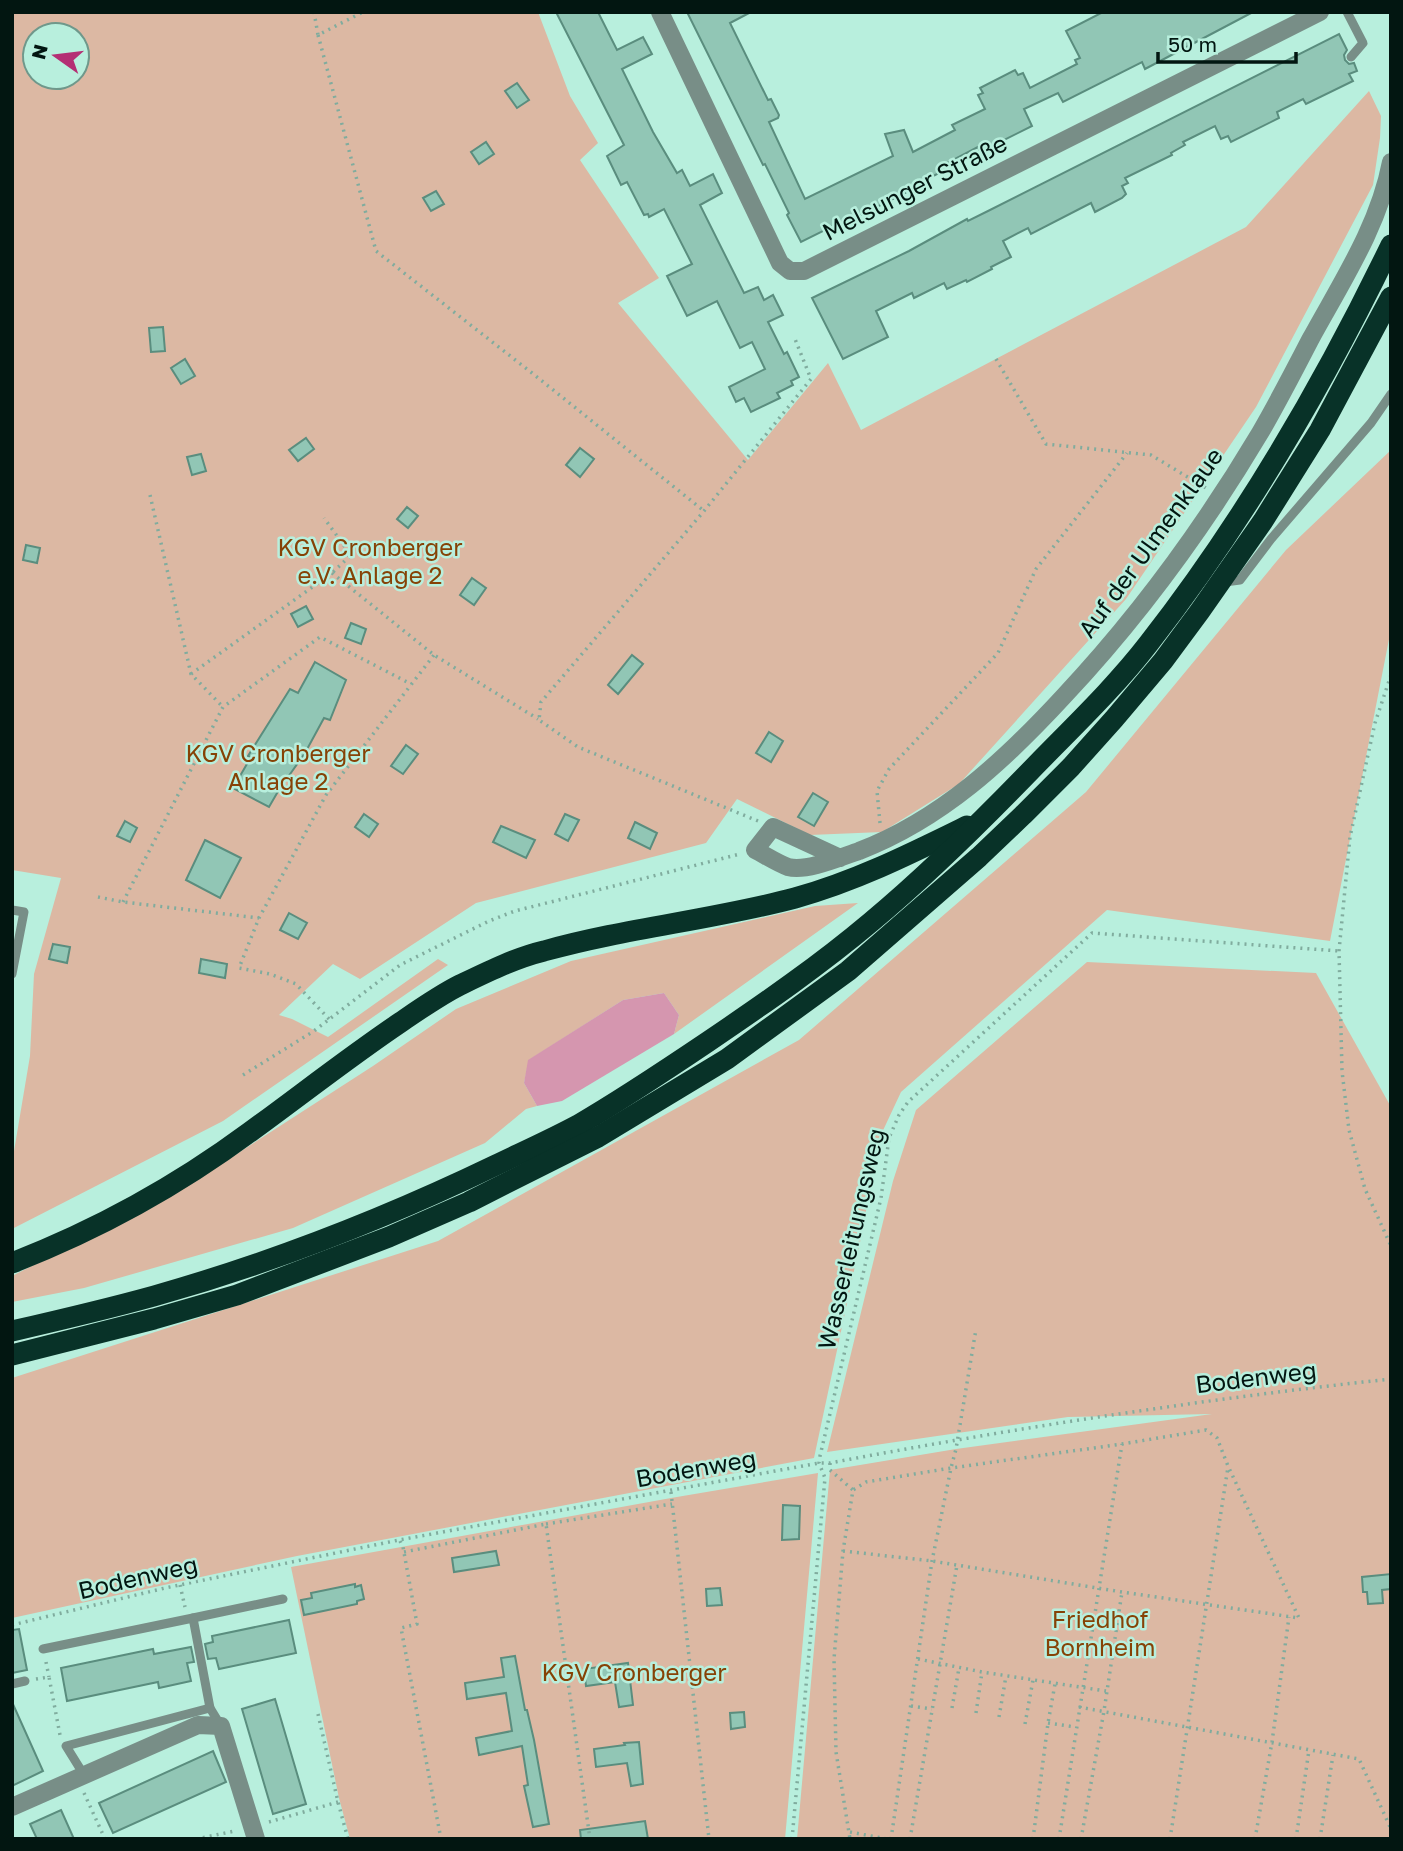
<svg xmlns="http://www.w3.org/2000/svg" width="1403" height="1851" font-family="'Golos Text',sans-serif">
<rect width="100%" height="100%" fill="#b8efdd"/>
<!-- green -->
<g fill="#dcb8a3" fill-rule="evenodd">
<path d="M12 12H538L570 96 598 143 580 160 659 278 618 303 748 460 828 363 861 430 1246 227 1369 91 1381 116 1380 138 1373 185 1256 407 1126 599 959 784 882 832 810 835 737 799 706 843 476 903 360 979 333 964 279 1015 292 1019 328 1037 438 959 448 965 223 1121 12 1229V1163L30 1056 34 974 61 878 12 870ZM35 35H77V77H35Z"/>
<path d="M1391 450V629L1330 941 1107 910 901 1092 879 1139 862 1233 814 1458 297 1556 12 1618V1378L438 1241 799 1040 1086 792 1286 550Z"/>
<path d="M858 903 674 1034 679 1015 664 993 623 1000 529 1060 524 1083 537 1106 526 1109 485 1143 293 1228 84 1288 12 1302V1276L176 1193 373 1066 456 1009 571 961 815 906Z"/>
<path d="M1087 962 1316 973 1391 1107V1839H797L830 1470 956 1449 1212 1414 1068 1417 827 1452 893 1181 916 1110Z"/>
<path d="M818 1473 785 1839H350L339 1798 291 1567 671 1498Z"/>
</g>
<!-- water -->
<path fill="#d596af" d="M664 993 679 1015 674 1034 562 1101 537 1106 524 1083 528 1060 623 1000Z"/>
<!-- building -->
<g fill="#91c6b5" stroke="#5a8d7e" stroke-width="2">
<path d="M556 12H598L617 50 643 37 652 54 622 69 653 132 677 173 682 170 690 186 713 174 722 193 700 205 744 293 758 287 764 300 773 295 783 315 768 322 784 354 787 352 799 377 791 381 793 385 777 393 780 398 751 412 744 398 736 402 729 387 765 369 752 342 740 348 717 301 687 316 667 276 692 264 664 209 649 217 648 214 644 215 627 182 621 185 607 156 624 145Z"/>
<path d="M687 12H751L730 23 768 100 771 99 779 115 778 118 769 122 805 199 893 156 885 134 904 130 913 152 955 130 952 125 985 109 978 95 983 93 980 88 1015 70 1018 75 1023 73 1030 88 1077 64 1075 60 1080 58 1066 31 1103 12H1253L1145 69 1142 62 1063 102 1058 93 1024 109 1032 126 980 152 978 147 947 163 950 167 904 192 905 193 851 220V217L801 242 787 215 789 213 765 164 763 165Z"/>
<path d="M1339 34 1347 50 1344 55 1345 60 1349 64 1354 63 1357 71 1349 74 1353 81 1306 104 1303 99 1277 112 1279 118 1231 142 1228 136 1221 139 1215 126 1183 142 1185 145 1171 153 1172 155 1125 178 1128 183 1122 186 1126 194 1122 198 1095 212 1091 203 1031 234 1028 228 1003 241 1011 257 991 267 992 269 967 282 966 280 947 289 944 283 914 298 912 293 876 311 888 337 843 359 812 298 909 251 967 219 968 221 988 211Z"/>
<path d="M517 83 529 100 517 108 505 91Z"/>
<path d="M486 142 494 154 479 164 471 152Z"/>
<path d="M436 191 444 204 431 211 423 198Z"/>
<path d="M163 327 165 351 151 352 149 328Z"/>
<path d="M185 359 195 376 181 384 171 368Z"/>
<path d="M306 438 314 449 298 461 289 450Z"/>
<path d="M580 448 594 459 580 477 566 465Z"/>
<path d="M201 454 206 471 192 475 187 457Z"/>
<path d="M407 507 418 516 408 528 397 519Z"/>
<path d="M26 545 40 548 37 563 23 560Z"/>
<path d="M472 578 486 588 474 605 460 595Z"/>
<path d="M306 606 313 619 298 627 291 614Z"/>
<path d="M351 623 366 629 361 644 345 638Z"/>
<path d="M632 655 643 664 618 694 608 685Z"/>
<path d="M315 662 346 680 330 720 324 718 305 753 288 777 287 776 269 807 233 788 251 757 248 756 290 689 298 693Z"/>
<path d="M769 732 783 741 771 762 756 753Z"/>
<path d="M406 745 418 754 403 774 391 766Z"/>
<path d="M813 793 828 802 814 826 798 817Z"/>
<path d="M364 814 378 824 369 837 355 827Z"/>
<path d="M565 814 579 820 568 841 555 834Z"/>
<path d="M125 821 137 828 130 842 117 836Z"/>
<path d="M635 822 657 833 650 849 628 838Z"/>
<path d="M501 826 535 840 526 858 493 842Z"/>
<path d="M205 840 241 858 220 898 186 880Z"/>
<path d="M289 913 307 923 298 939 280 930Z"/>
<path d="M53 944 70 947 67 963 49 959Z"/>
<path d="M201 959 227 964 225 978 199 973Z"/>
<path d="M783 1505 800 1506 799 1539 782 1540Z"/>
<path d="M496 1551 499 1565 454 1572 452 1558Z"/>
<path d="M1391 1574V1589L1382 1590 1383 1603 1368 1604 1367 1592H1363L1362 1577Z"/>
<path d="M355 1584V1587L361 1585 364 1599 357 1601V1604L304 1615 301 1600 312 1598 311 1593Z"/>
<path d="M720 1588 722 1605 707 1606 706 1589Z"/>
<path d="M289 1620 296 1653 219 1669 216 1658 208 1659 205 1644 213 1642 212 1636Z"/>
<path d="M19 1629 27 1670 12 1673V1630Z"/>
<path d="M191 1647 194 1662 187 1663 191 1681 159 1688 158 1682 67 1701 61 1668 153 1649 154 1654Z"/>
<path d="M515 1656 525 1710H527L534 1740 549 1824 533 1827 524 1786 528 1785 522 1746 479 1755 476 1738 512 1731 506 1693 467 1699 465 1683 504 1677 501 1658Z"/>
<path d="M628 1663 633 1705 619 1707 615 1682 586 1686 584 1669Z"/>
<path d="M275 1699 306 1804 273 1814 242 1709Z"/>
<path d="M12 1702 43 1771 12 1786Z"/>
<path d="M744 1712 745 1727 731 1729 730 1713Z"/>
<path d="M639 1742 643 1784 631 1786 627 1763 596 1767 594 1749 625 1745 624 1743Z"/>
<path d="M213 1751 226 1782 113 1833 99 1803Z"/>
<path d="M61 1810 74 1839H37L30 1824Z"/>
<path d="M645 1821 648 1839H581L580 1830Z"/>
</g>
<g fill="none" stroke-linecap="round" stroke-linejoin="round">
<!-- path -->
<g stroke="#80ac9e" stroke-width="3.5" stroke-dasharray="2 5" stroke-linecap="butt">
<path d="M314 12 318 35 363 12"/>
<path d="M318 35 376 251 532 373 704 511"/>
<path d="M996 359 1046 444 1151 455 1206 488"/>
<path d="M150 495 191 674 223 707"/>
<path d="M332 573 434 655 538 719"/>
<path d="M191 674 332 573 351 555 324 518"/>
<path d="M1391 675 1375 723 1350 837 1339 951 1342 1071 1349 1130 1365 1189 1391 1246"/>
<path d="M758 821 578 747 539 720 541 702 704 511 811 379 795 339"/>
<path d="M880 823 877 791 889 769 998 653 1036 569 1127 453"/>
<path d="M98 897 123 902 259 918"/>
<path d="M123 902 223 707 320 637 411 684"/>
<path d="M329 1019 296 984 270 974 239 968 259 918 326 795 434 655"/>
<path d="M243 1075 314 1031 400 965 489 921 515 911 740 854"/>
<path d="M830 1463V1470L853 1490 843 1551 834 1659 836 1752 850 1839"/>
<path d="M671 1492 709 1839"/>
<path d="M546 1524 672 1504"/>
<path d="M400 1541 403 1547 417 1624 401 1628 441 1839"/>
<path d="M843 1551 932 1561 1122 1592 1299 1618 1228 1466 1217 1438 1206 1430 1122 1444 951 1468 866 1482 853 1490"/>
<path d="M404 1552 546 1524 590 1839"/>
<path d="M180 1585 185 1607"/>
<path d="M12 1625 165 1588 399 1540 819 1463H830C1015 1428 1203 1399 1391 1379"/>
<path d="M918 1659 982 1672 1106 1691"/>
<path d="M46 1662 49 1677"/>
<path d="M36 1679 49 1677 60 1735"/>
<path d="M911 1706 932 1709"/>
<path d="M1079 1707 1359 1759 1391 1829"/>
<path d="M952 1708 959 1668"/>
<path d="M976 1713 982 1672"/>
<path d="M318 1714 338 1802 348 1839"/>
<path d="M999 1717 1006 1676"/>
<path d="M1048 1723 1075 1727"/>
<path d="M1025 1724 1033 1680"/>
<path d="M84 1793 105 1839"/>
<path d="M269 1822 338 1802"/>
<path d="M850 1832 887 1839"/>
<path d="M196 1839 235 1831"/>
<path d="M792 1839 825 1478 819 1463 820 1456 881 1198 889 1138 899 1115 908 1102 1092 933 1339 951"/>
<path d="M891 1839 932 1561 951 1468 956 1449 976 1329"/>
<path d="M910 1839 957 1565"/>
<path d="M1033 1839 1048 1723 1055 1684"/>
<path d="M1059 1839 1122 1444"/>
<path d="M1081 1839 1104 1711 1122 1592"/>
<path d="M1170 1839 1228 1467"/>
<path d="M1255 1839 1272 1742 1289 1617"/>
<path d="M1296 1839 1309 1750"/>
<path d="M1320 1839 1333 1755"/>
</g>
<!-- service -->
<g stroke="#788e87" stroke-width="9">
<path d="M1347 12 1363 43 1351 57"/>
<path d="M1225 582 1240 580 1271 539 1371 423 1391 394"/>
<path d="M12 910 24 912 12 974"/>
<path d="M193 1618 283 1599"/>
<path d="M43 1649 193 1618 210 1708 221 1726"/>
<path d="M12 1684 25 1681"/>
<path d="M84 1775 66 1746 210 1708"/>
</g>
<!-- minor -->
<g stroke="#788e87" stroke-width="18">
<path d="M660 12 780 263 790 271H804L1320 12"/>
<path d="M840 858 773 827 755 850C765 855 777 863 788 867 807 872 841 857 859 851 942 819 1005 760 1064 696 1139 616 1204 527 1260 433 1278 402 1294 371 1310 340 1341 283 1379 226 1391 162"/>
<path d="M12 1807 198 1725 221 1726 256 1839"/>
</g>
<!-- motorway -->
<g stroke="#083228" stroke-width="21">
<path d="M12 1263C97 1230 177 1186 250 1132 301 1095 349 1057 401 1022 420 1009 440 995 460 985 487 972 515 958 544 951 626 928 712 920 795 898 856 881 910 854 967 826"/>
<path d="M12 1331C60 1320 107 1309 154 1296 271 1263 386 1218 496 1165 523 1152 552 1139 578 1125 623 1099 666 1070 709 1041 765 1003 820 965 871 922 930 873 984 819 1037 764 1075 725 1115 687 1149 643 1245 520 1323 386 1391 245"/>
<path d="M12 1355 154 1319 237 1295 389 1237 469 1202 598 1137 727 1059 848 971 979 857 1023 815 1071 767 1114 719 1163 661 1200 611 1263 521 1320 430 1391 297"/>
</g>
</g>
<g text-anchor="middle" stroke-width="5" stroke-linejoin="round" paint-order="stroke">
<!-- street labels -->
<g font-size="24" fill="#021611" stroke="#b8efdd">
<text transform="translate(915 188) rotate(-27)" y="8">Melsunger Straße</text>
<text transform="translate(1151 543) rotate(-54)" y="8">Auf der Ulmenklaue</text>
<text transform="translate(852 1239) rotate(-77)" y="8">Wasserleitungsweg</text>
<text transform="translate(1256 1378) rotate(-7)" y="8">Bodenweg</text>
<text transform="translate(696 1469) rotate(-10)" y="8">Bodenweg</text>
<text transform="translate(138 1578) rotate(-13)" y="8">Bodenweg</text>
</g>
<!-- park labels -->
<g font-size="24" fill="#864206" stroke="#b8efdd">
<text x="370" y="556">KGV Cronberger<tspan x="370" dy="28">e.V. Anlage 2</tspan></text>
<text x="278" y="762">KGV Cronberger<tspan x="278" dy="28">Anlage 2</tspan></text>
<text x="1100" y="1628">Friedhof<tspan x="1100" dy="28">Bornheim</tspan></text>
<text x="634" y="1681">KGV Cronberger</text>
</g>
</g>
<!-- border -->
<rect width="1403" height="1851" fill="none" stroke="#021611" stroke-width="28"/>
<!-- north arrow -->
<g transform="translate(56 56) rotate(284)"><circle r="33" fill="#b8efdd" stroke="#6f988b" stroke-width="2"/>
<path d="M0-5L12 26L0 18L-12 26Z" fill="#b42f74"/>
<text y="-10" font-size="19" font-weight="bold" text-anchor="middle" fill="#021611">N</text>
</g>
<!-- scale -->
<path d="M1158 52v10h138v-10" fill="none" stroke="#021611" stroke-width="3.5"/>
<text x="1168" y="52" font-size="21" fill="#021611" stroke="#b8efdd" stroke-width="5" paint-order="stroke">50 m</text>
</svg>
